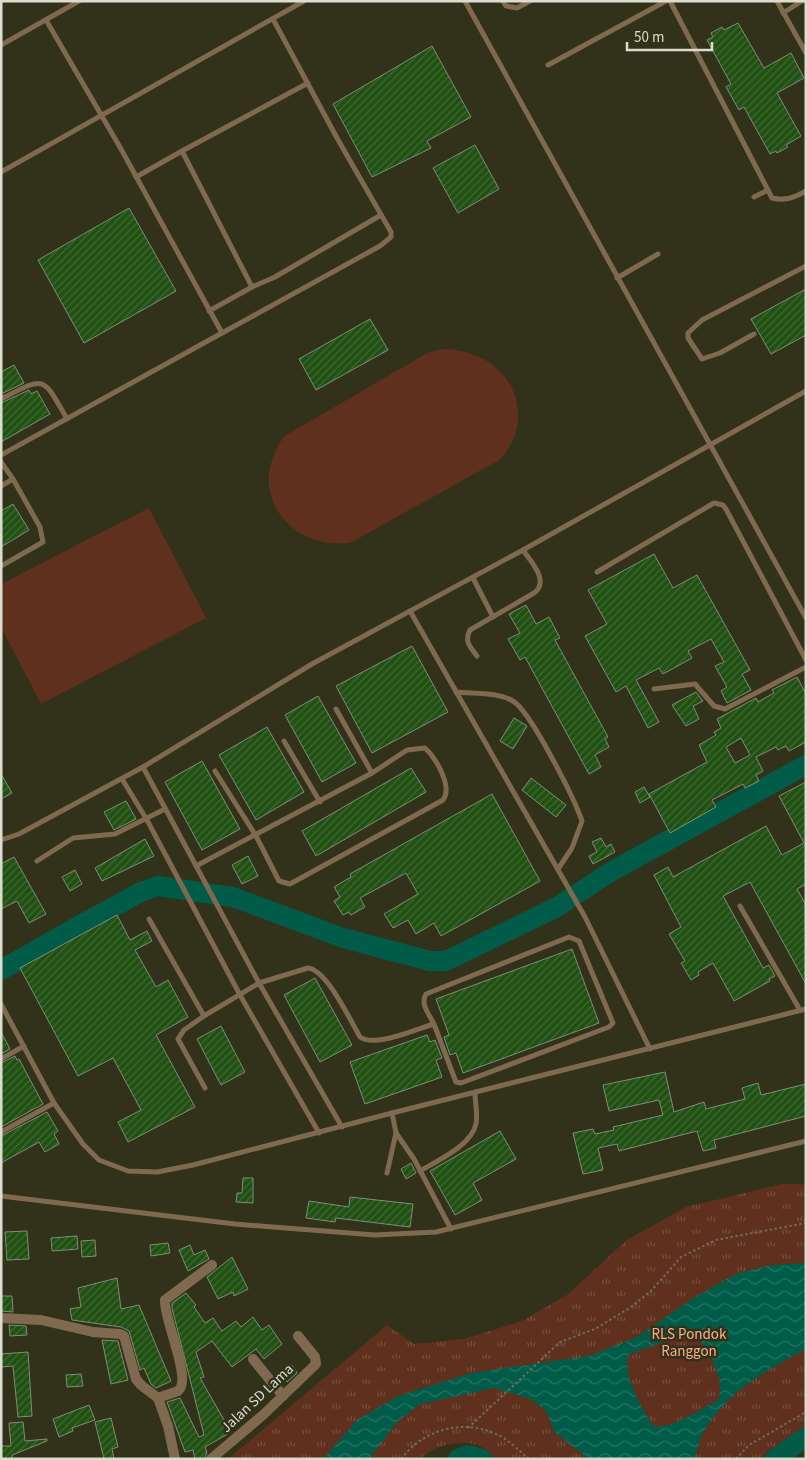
<svg xmlns="http://www.w3.org/2000/svg" width="807" height="1460" font-family="'Source Sans 3',sans-serif">
<defs>
<pattern id="park-tufts" width="24" height="20" patternUnits="userSpaceOnUse" patternTransform="scale(1.25)"><rect width="24" height="20" fill="#5f301d"/><path d="M3 7l-1-3M5 7V3M7 7l1-3M15 17l-1-3M17 17v-4M19 17l1-3" fill="none" stroke="#764e3d"/></pattern>
<pattern id="water-waves" width="16" height="10" patternUnits="userSpaceOnUse" patternTransform="scale(1.25)"><rect width="16" height="10" fill="#005c49"/><path d="M0 5q4-4 8 0t8 0" fill="none" stroke="#257362"/></pattern>
<pattern id="building-hatch" width="6" height="6" patternUnits="userSpaceOnUse" patternTransform="scale(1.25)"><rect width="6" height="6" fill="#215013"/><path d="M-1 1l2-2M0 6l6-6M5 7l2-2" fill="none" stroke="#416934"/></pattern>
</defs>
<rect width="100%" height="100%" fill="#323119"/>
<!-- green -->
<g fill="#5f301d">
<path d="M443 349C487 349 525 381 517 428 515 439 508 449 501 459L352 542C310 551 264 519 269 472 271 459 277 448 283 437L429 352Z"/>
<path d="M149 508 206 618 41 704 1 627V584Z"/>
</g>
<!-- park -->
<path fill="url(#park-tufts)" d="M782 1184H806V1428L767 1452 762 1459H495C490 1455 485 1449 480 1446 463 1438 432 1445 421 1459H228L387 1325 414 1344 464 1339 522 1321 567 1295 627 1240 686 1207Z"/>
<!-- water -->
<path fill="url(#water-waves)" fill-rule="evenodd" d="M806 1263V1349C767 1370 725 1393 703 1433 699 1441 697 1451 694 1459H589L554 1432 547 1412 531 1399 493 1388 420 1404 398 1421 369 1459H323L357 1420 398 1396 471 1373 588 1356 635 1338 695 1297 738 1273 772 1265ZM688 1329 695 1331C705 1351 729 1380 717 1401 702 1408 667 1432 652 1425 641 1404 622 1378 629 1354L658 1344 683 1330Z"/>
<g fill="none" stroke-linecap="round" stroke-linejoin="round">
<!-- river -->
<g stroke="#005c49" stroke-width="20">
<path d="M1 970 82 924 141 892 157 886 233 897 343 938 430 961H446L557 907 612 871 806 765"/>
<path d="M458 1459 469 1455 482 1459"/>
<path d="M775 1459 806 1437"/>
</g>
</g>
<!-- building -->
<g fill="url(#building-hatch)" stroke="#7d8f78" fill-rule="evenodd">
<path d="M738 23 764 68 791 53 804 78 777 93 801 136 786 145 788 147 777 153 776 151 770 154 744 107 739 110 726 87 731 84 707 40 713 37 711 33 722 27 724 30Z"/>
<path d="M432 46 471 117 427 141 431 148 372 177 333 104Z"/>
<path d="M475 145 499 189 458 213 433 168Z"/>
<path d="M129 208 176 291 84 343 38 260Z"/>
<path d="M806 289V335L771 354 751 319Z"/>
<path d="M370 319 388 350 316 390 299 359Z"/>
<path d="M14 365 24 383 1 394V372Z"/>
<path d="M29 390 31 394 37 391 50 414 1 442V403Z"/>
<path d="M13 504 29 530 1 547V511Z"/>
<path d="M654 554 673 588 697 575 750 670 742 674 751 690 727 703 721 691 727 687 715 666 724 662 711 639 688 651 692 658 663 674 659 668 636 680 659 722 648 728 626 686 616 692 585 636 607 624 588 590Z"/>
<path d="M526 605 536 624 549 617 560 638 555 640 608 737 605 739 609 747 595 755 601 767 589 774 525 657 520 660 508 639 520 633 509 614Z"/>
<path d="M412 646 448 712 372 753 336 686Z"/>
<path d="M797 677 806 694V742L789 751 786 746 778 750 776 747 756 757 763 771 756 775 759 781 745 788 743 784 712 800 716 807 670 833 649 794 707 762 699 745 716 735 714 732 721 728 717 719 756 698 758 702 774 693 772 690ZM741 738 750 755 735 763 726 747Z"/>
<path d="M696 692 703 701 693 706 699 719 686 726 672 705Z"/>
<path d="M318 696 356 763 322 782 285 715Z"/>
<path d="M514 718 527 726 513 749 500 741Z"/>
<path d="M267 727 304 792 256 820 219 755Z"/>
<path d="M202 761 240 829 202 850 165 782Z"/>
<path d="M411 768 426 792 316 856 302 831Z"/>
<path d="M1 774 12 793 1 799Z"/>
<path d="M531 778 566 805 556 817 522 790Z"/>
<path d="M806 782V884L797 889 806 905V984L750 882 723 896 763 968 769 965 775 976 769 979 770 981 734 1001 713 963 698 972 699 975 691 980 681 963 685 961 669 934 681 927 654 875 668 867 673 877 766 826 782 855 804 843 779 796Z"/>
<path d="M644 787 650 797 640 803 635 792Z"/>
<path d="M492 794 540 881 441 936 434 923 416 934 408 920 393 928 384 914 418 894 406 873 360 898 365 907 351 915 349 912 343 915 334 901 340 897 334 887 351 877 350 874Z"/>
<path d="M126 801 136 819 114 830 104 812Z"/>
<path d="M601 838 606 847 611 844 615 852 593 864 589 856 597 852 592 842Z"/>
<path d="M145 839 154 856 102 881 95 868Z"/>
<path d="M248 856 258 876 242 884 232 865Z"/>
<path d="M14 857 46 914 29 923 17 901 1 909V864Z"/>
<path d="M75 870 82 884 70 891 62 877Z"/>
<path d="M117 915 130 940 147 931 152 941 135 950 156 987 168 980 188 1017 156 1035 195 1107 128 1142 118 1122 141 1110 113 1058 78 1076 20 968Z"/>
<path d="M572 949 599 1023 463 1073 456 1053 450 1055 444 1037 449 1035 436 999Z"/>
<path d="M315 978 352 1045 320 1062 284 995Z"/>
<path d="M221 1026 245 1072 221 1085 197 1039Z"/>
<path d="M1 1032 10 1049 1 1054Z"/>
<path d="M427 1035 430 1042 435 1040 442 1058 436 1060 442 1077 365 1104 350 1062Z"/>
<path d="M15 1056 17 1060 19 1059 43 1104 1 1127V1063Z"/>
<path d="M665 1072 674 1112 704 1102 706 1109 745 1099 742 1088 758 1083 761 1095 806 1084V1116L714 1140 716 1148 703 1151 697 1131 619 1151 617 1144 598 1148 603 1170 583 1174 573 1133 593 1129 595 1134 614 1130 613 1127 663 1115 659 1100 609 1111 603 1085Z"/>
<path d="M47 1112 58 1131 54 1134 59 1144 45 1152 39 1142 1 1163V1136Z"/>
<path d="M500 1131 516 1159 473 1183 482 1200 455 1215 430 1171Z"/>
<path d="M411 1163 416 1173 406 1179 401 1169Z"/>
<path d="M243 1178H253V1203L236 1202 237 1193H242Z"/>
<path d="M350 1197 413 1204 410 1227 336 1218 335 1222 306 1218 309 1201 349 1207Z"/>
<path d="M27 1231 29 1259 7 1260 5 1232Z"/>
<path d="M77 1236 78 1249 52 1251 51 1238Z"/>
<path d="M95 1240 96 1256 82 1257 81 1241Z"/>
<path d="M168 1243 170 1253 151 1256 150 1245Z"/>
<path d="M190 1245 194 1255 205 1250 209 1259 188 1271 179 1250Z"/>
<path d="M232 1257 248 1289 234 1296 233 1292 218 1299 207 1277Z"/>
<path d="M117 1278 121 1309 139 1305 171 1381 156 1388 151 1384 144 1368 140 1370 129 1331 121 1327 72 1320 70 1309 81 1307 78 1288Z"/>
<path d="M186 1293 196 1305 194 1307 205 1323 213 1318 222 1331 236 1321 241 1327 253 1317 262 1330 269 1325 282 1344 264 1359 256 1349 232 1367 212 1341 196 1352 204 1377 200 1378 231 1432 205 1447 207 1453 204 1459H195L193 1450 185 1452 167 1402 180 1398 199 1437 204 1435 172 1308V1303Z"/>
<path d="M1 1296H12L13 1312 1 1311Z"/>
<path d="M9 1325 26 1326 27 1335 10 1336Z"/>
<path d="M102 1340 118 1341 128 1380 111 1384Z"/>
<path d="M28 1352 32 1416 18 1417 13 1366 1 1367V1354Z"/>
<path d="M292 1365 297 1373 287 1382 281 1373Z"/>
<path d="M81 1374 83 1386 67 1387 66 1375Z"/>
<path d="M89 1405 95 1420 72 1428 73 1431 59 1437 53 1419Z"/>
<path d="M111 1418 118 1447 112 1449 114 1459H104L95 1422Z"/>
<path d="M23 1422 25 1441 47 1439V1441L12 1455V1459H1V1446H11L9 1423Z"/>
</g>
<g fill="none" stroke-linecap="round" stroke-linejoin="round">
<!-- path -->
<g stroke="#6d6d58" stroke-width="2" stroke-dasharray="2.5 2.5" stroke-linecap="butt">
<path d="M468 1428 560 1342 595 1329 631 1307 651 1291 681 1257 716 1240 806 1223"/>
<path d="M401 1459C424 1429 463 1418 498 1435 509 1440 519 1451 529 1459"/>
<path d="M736 1459 749 1445 806 1412"/>
</g>
<!-- service -->
<g stroke="#7f6a50" stroke-width="5">
<path d="M465 1 806 618"/>
<path d="M503 1 506 6 517 8 530 1"/>
<path d="M670 1 772 198C785 201 794 198 806 191"/>
<path d="M777 1 806 53"/>
<path d="M783 13 802 1"/>
<path d="M46 20 121 149 222 333 380 246 391 237V232L337 138 273 19"/>
<path d="M1 45 79 1"/>
<path d="M548 65 666 1"/>
<path d="M308 83 182 151 252 287 275 277 381 215"/>
<path d="M1 172 304 1"/>
<path d="M136 177 182 151"/>
<path d="M754 197 768 190"/>
<path d="M617 278 658 254"/>
<path d="M209 311 252 287"/>
<path d="M754 334 720 353 702 359 688 338V333L702 320 806 266"/>
<path d="M1 399C46 376 42 375 67 419"/>
<path d="M1 455 222 333"/>
<path d="M1 462 13 479"/>
<path d="M1 486 13 479 40 527 43 542 1 566"/>
<path d="M597 572 714 503 723 505 726 509 806 660"/>
<path d="M473 578 493 617"/>
<path d="M410 611 585 917 650 1049"/>
<path d="M477 656C470 647 464 641 470 630L534 593C550 581 531 562 523 550"/>
<path d="M654 689 695 684 714 706 725 709 806 667"/>
<path d="M456 692C474 694 498 692 513 701 531 712 574 798 582 821L572 848 558 869"/>
<path d="M284 741 320 802"/>
<path d="M143 767 259 983 342 1127"/>
<path d="M215 771 256 836 279 881 290 884 443 800C453 787 436 758 425 748L407 750 372 773 336 709"/>
<path d="M122 779 147 820 240 995 319 1133"/>
<path d="M1 840 19 834 143 767 312 664 523 550 806 391"/>
<path d="M37 861 73 838 115 834 165 809"/>
<path d="M196 866 372 773"/>
<path d="M740 906 800 1010"/>
<path d="M149 919 204 1016 259 983 308 968C327 970 350 1020 360 1037 375 1048 416 1029 434 1024L454 1077 456 1082 461 1083 609 1027 613 1023 579 941 569 937 426 994C420 1004 429 1014 434 1024"/>
<path d="M1 1004 54 1103 83 1144 99 1160 128 1171 157 1172 193 1165 392 1113 806 1009"/>
<path d="M204 1016 184 1030 178 1039 205 1088"/>
<path d="M1 1059 24 1046"/>
<path d="M392 1113 396 1133 414 1159 451 1229"/>
<path d="M1 1132 54 1103"/>
<path d="M420 1171C438 1160 471 1146 476 1124 478 1115 475 1102 475 1092"/>
<path d="M387 1173 396 1133"/>
<path d="M1 1196 235 1224 375 1235 436 1232 806 1141"/>
</g>
<!-- minor -->
<g stroke="#7f6a50" stroke-width="10">
<path d="M1 1318 41 1320 93 1332 120 1334 124 1336 136 1379 141 1385 158 1398 168 1426 175 1459"/>
<path d="M253 1359 283 1396"/>
<path d="M158 1398 178 1391C193 1380 163 1318 165 1300L212 1265"/>
<path d="M211 1459 263 1415 316 1364 315 1357 298 1336"/>
</g>
</g>
<g text-anchor="middle" stroke-width="5" stroke-linejoin="round" paint-order="stroke">
<!-- park labels -->
<g font-size="15" fill="#ffac8d" stroke="#323119">
<text x="689" y="1339">RLS Pondok<tspan x="689" dy="17">Ranggon</tspan></text>
</g>
<!-- street labels -->
<g font-size="15" fill="#ddddcf" stroke="#323119">
<text transform="translate(257 1398) rotate(-43)" y="5">Jalan SD Lama</text>
</g>
</g>
<!-- border -->
<rect width="807" height="1460" fill="none" stroke="#ddddcf" stroke-width="5"/>
<!-- scale -->
<path d="M627 42v8h85v-8" fill="none" stroke="#ddddcf" stroke-width="2.5"/>
<text x="634" y="42" font-size="15" fill="#ddddcf" stroke="#323119" stroke-width="4" paint-order="stroke">50 m</text>
</svg>
